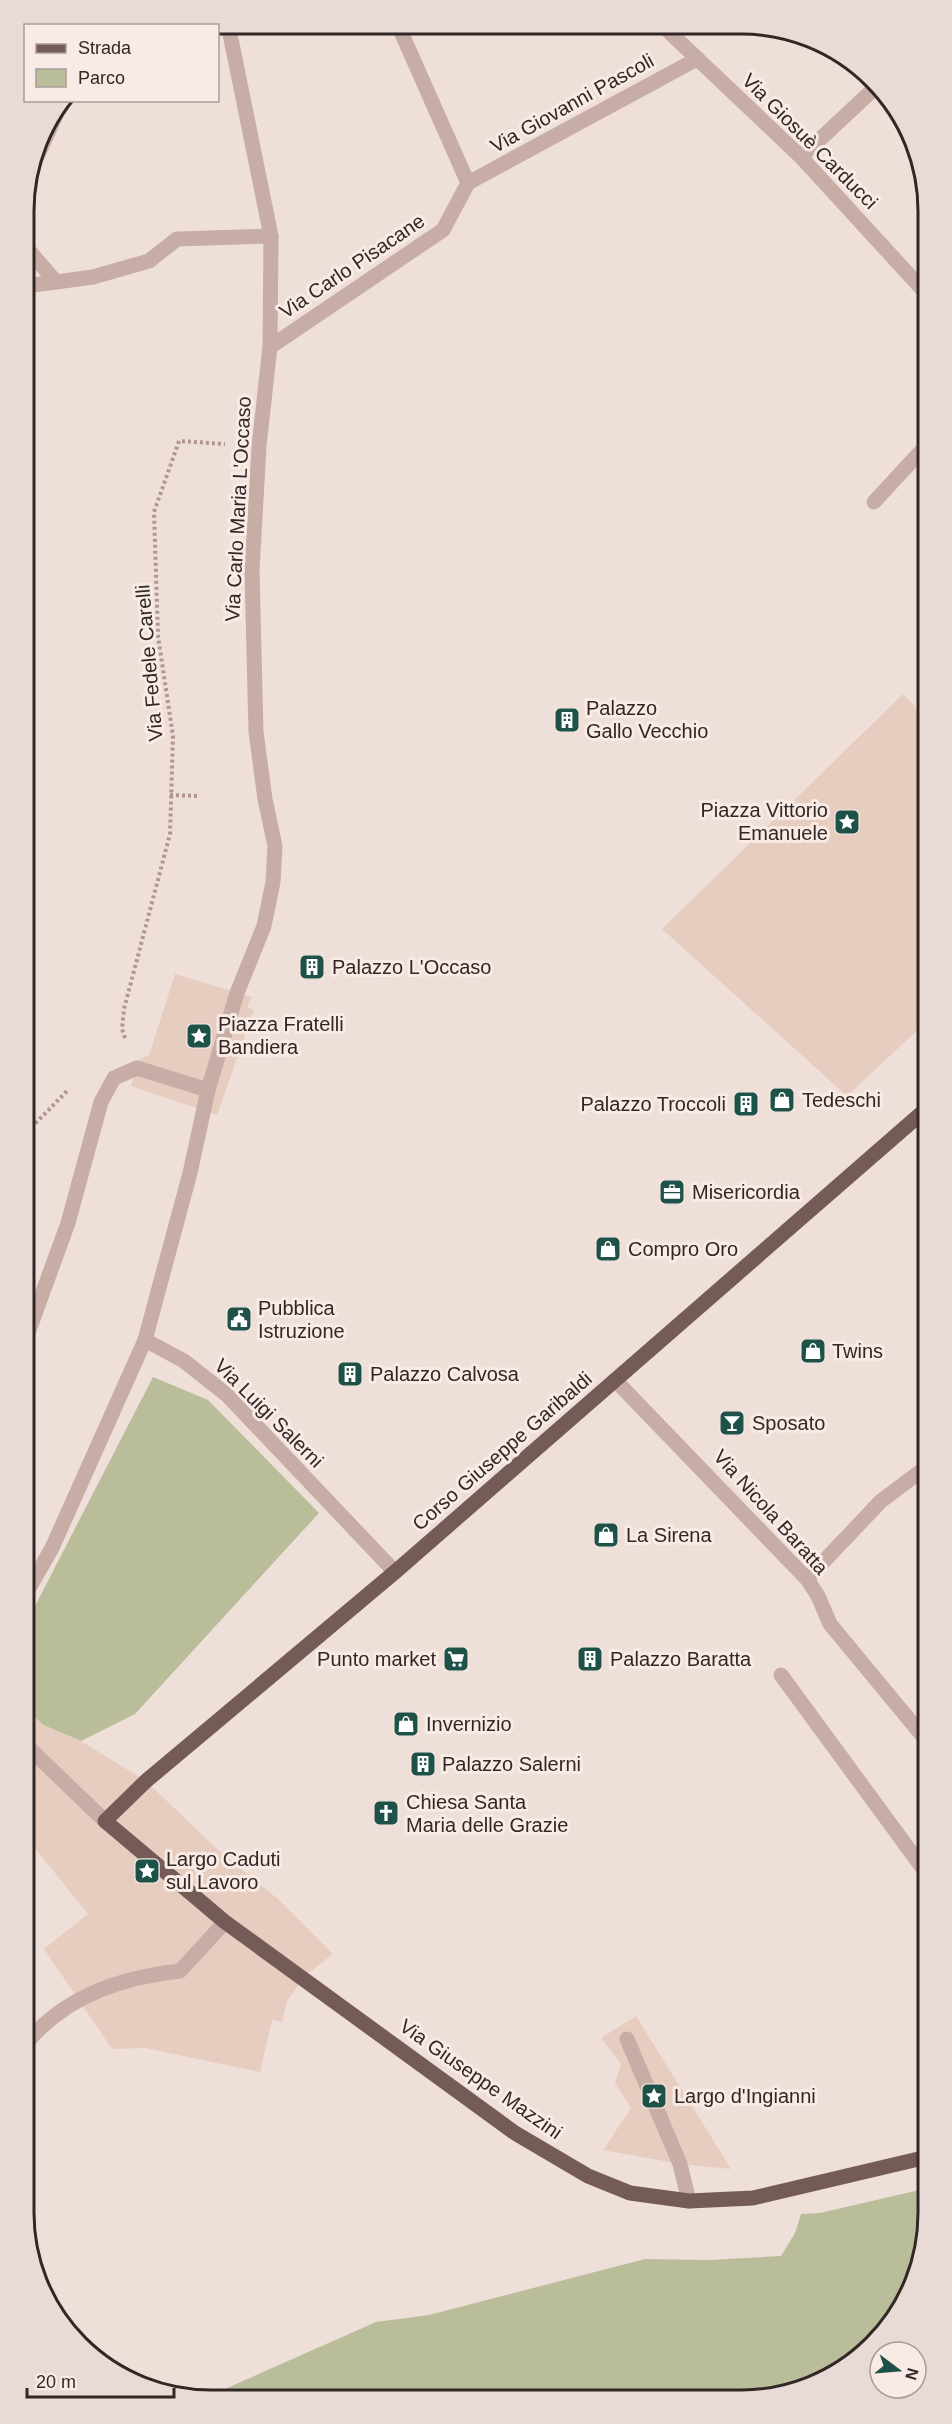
<svg xmlns="http://www.w3.org/2000/svg" width="952" height="2424" font-family="Helvetica,sans-serif">
<rect width="100%" height="100%" fill="#efdfd9"/>
<!-- green -->
<g fill="#babd9a">
<path d="M153 1377 208 1400 319 1513 135 1714 81 1741 43 1725 29 1711 28 1623 33 1610Z"/>
<path d="M928 2188V2225L918 2273 889 2327 845 2369 789 2394 209 2396 376 2322 429 2315 645 2259 709 2260 781 2256 795 2233 801 2214 820 2213Z"/>
</g>
<!-- plaza -->
<g fill="#e7cdc0">
<path d="M903 694 923 715 924 1024 847 1096 662 929Z"/>
<path d="M175 974 252 997 247 1007 254 1010 217 1115 131 1086 140 1059 149 1055Z"/>
<path d="M29 1711 43 1725 81 1741 146 1781 217 1849 278 1899 333 1954 304 1977 287 2001 282 2022 272 2020 260 2072 145 2048 112 2049 44 1949 88 1914 29 1841Z"/>
<path d="M636 2016 731 2169 680 2164 603 2150 631 2108 615 2083 621 2064 601 2038Z"/>
</g>
<g fill="none" stroke-linecap="round" stroke-linejoin="round">
<!-- path -->
<g stroke="#b29790" stroke-width="4" stroke-dasharray="3 3" stroke-linecap="butt">
<path d="M170 795 199 796"/>
<path d="M125 1038 122 1029 124 1009 170 834 173 736 158 636 154 512 179 441 225 444"/>
<path d="M27 1132 68 1090"/>
</g>
<!-- service -->
<g stroke="#c7ada6" stroke-width="15">
<path d="M33 166 60 106"/>
<path d="M25 286 56 282"/>
<path d="M627 2039 680 2164 689 2201"/>
</g>
<!-- minor -->
<g stroke="#c7ada6" stroke-width="15">
<path d="M398 25 468 183"/>
<path d="M664 27 801 157 922 289"/>
<path d="M801 157 877 86"/>
<path d="M468 183 697 59"/>
<path d="M25 246 56 282 93 277 149 261 177 239 271 236"/>
<path d="M270 347 443 230 468 183"/>
<path d="M874 502 923 449"/>
<path d="M28 1333 68 1223 101 1102 114 1078 137 1068 208 1090"/>
<path d="M145 1340 190 1173 208 1090 237 993 264 926 273 882 275 846 265 799 256 732 252 571 259 446 270 347 271 236 228 24"/>
<path d="M615 1380 807 1579 818 1596 830 1624 926 1740"/>
<path d="M807 1579 881 1501 925 1468"/>
<path d="M28 1590 52 1548 145 1340 184 1361 227 1395 395 1572"/>
<path d="M781 1675 927 1874"/>
<path d="M29 1748 105 1821"/>
<path d="M30 2039C68 1995 124 1977 180 1971L225 1922"/>
</g>
<!-- primary -->
<path stroke="#745b58" stroke-width="15" d="M924 1111 395 1572 146 1781 105 1821 225 1922 515 2133 588 2176 630 2193 689 2201 753 2198 927 2157"/>
</g>
<!-- icons -->
<defs>
<g id="building-square" transform="scale(1.35)"><rect x="-9" y="-9" width="18" height="18" rx="4" fill="#1e5249" stroke="#f8eae4"/><path d="M-4-6H4V6H1V3H-1V6H-4ZM-2.5-4.3h1.7v1.8h-1.7ZM.8-4.3h1.7v1.8H.8ZM-2.5-1h1.7V.8h-1.7ZM.8-1h1.7V.8H.8Z" fill="#fff"/></g>
<g id="sight-square" transform="scale(1.35)"><rect x="-9" y="-9" width="18" height="18" rx="4" fill="#1e5249" stroke="#f8eae4"/><path d="M0-6L1.8-2.2L6-1.7L2.9 1.2L3.7 5.4L0 3.3L-3.7 5.4L-2.9 1.2L-6-1.7L-1.8-2.2Z" fill="#fff"/></g>
<g id="shop-square" transform="scale(1.35)"><rect x="-9" y="-9" width="18" height="18" rx="4" fill="#1e5249" stroke="#f8eae4"/><path d="M-5-2.5h2.3a2.7 3.5 0 0 1 5.4 0H5L5.5 6h-11ZM-1.5-2.5h3a1.5 2.3 0 0 0-3 0Z" fill="#fff"/></g>
<g id="office-square" transform="scale(1.35)"><rect x="-9" y="-9" width="18" height="18" rx="4" fill="#1e5249" stroke="#f8eae4"/><path d="M-6-3h4V-5.5h4V-3h4V5H-6ZM-1-4.5V-3h2v-1.5ZM-6 0V1H6V0Z" fill="#fff"/></g>
<g id="civic-square" transform="scale(1.35)"><rect x="-9" y="-9" width="18" height="18" rx="4" fill="#1e5249" stroke="#f8eae4"/><path d="M-.6-6.5H3V-4.5H.6V-3L4-1V1h2V6H-6V1h2V-1L-.6-3ZM-1.2 2.5V6h2.4V2.5Z" fill="#fff"/></g>
<g id="bar-square" transform="scale(1.35)"><rect x="-9" y="-9" width="18" height="18" rx="4" fill="#1e5249" stroke="#f8eae4"/><path d="M-6-5H6L.8 .8V4.5H3.5V6h-7V4.5H-.8V.8Z" fill="#fff"/></g>
<g id="supermarket-square" transform="scale(1.35)"><rect x="-9" y="-9" width="18" height="18" rx="4" fill="#1e5249" stroke="#f8eae4"/><path d="M-6-5.5h2.5l.6 2H6L4.5 2H-2.5L-4.4-4H-6ZM-1.5 3.2a1.3 1.3 0 1 0 .1 0ZM3 3.2a1.3 1.3 0 1 0 .1 0Z" fill="#fff"/></g>
<g id="church-square" transform="scale(1.35)"><rect x="-9" y="-9" width="18" height="18" rx="4" fill="#1e5249" stroke="#f8eae4"/><path d="M-1.2-6h2.4v3.5h3.3v2.4h-3.3V6h-2.4V-.1h-3.3v-2.4h3.3Z" fill="#fff"/></g>
</defs>
<g fill-rule="evenodd">
<use href="#building-square" x="567" y="720"/>
<use href="#sight-square" x="847" y="822"/>
<use href="#building-square" x="312" y="967"/>
<use href="#sight-square" x="199" y="1036"/>
<use href="#shop-square" x="782" y="1100"/>
<use href="#building-square" x="746" y="1104"/>
<use href="#office-square" x="672" y="1192"/>
<use href="#shop-square" x="608" y="1249"/>
<use href="#civic-square" x="239" y="1319"/>
<use href="#shop-square" x="813" y="1351"/>
<use href="#building-square" x="350" y="1374"/>
<use href="#bar-square" x="732" y="1423"/>
<use href="#shop-square" x="606" y="1535"/>
<use href="#supermarket-square" x="456" y="1659"/>
<use href="#building-square" x="590" y="1659"/>
<use href="#shop-square" x="406" y="1724"/>
<use href="#building-square" x="423" y="1764"/>
<use href="#church-square" x="386" y="1813"/>
<use href="#sight-square" x="147" y="1871"/>
<use href="#sight-square" x="654" y="2096"/>
</g>
<g text-anchor="middle" stroke-width="6" stroke-linejoin="round" paint-order="stroke">
<!-- street labels -->
<g font-size="20" fill="#332726" stroke="#f8eae4">
<text transform="translate(572 103) rotate(-29)" y="7">Via Giovanni Pascoli</text>
<text transform="translate(810 141) rotate(45)" y="7">Via Giosuè Carducci</text>
<text transform="translate(352 266) rotate(-34)" y="7">Via Carlo Pisacane</text>
<text transform="translate(238 509) rotate(-87)" y="7">Via Carlo Maria L'Occaso</text>
<text transform="translate(149 663) rotate(-95)" y="7">Via Fedele Carelli</text>
<text transform="translate(269 1413) rotate(45)" y="7">Via Luigi Salerni</text>
<text transform="translate(502 1451) rotate(-41)" y="7">Corso Giuseppe Garibaldi</text>
<text transform="translate(771 1512) rotate(48)" y="7">Via Nicola Baratta</text>
<text transform="translate(481 2079) rotate(35)" y="7">Via Giuseppe Mazzini</text>
</g>
<!-- poi labels -->
<g font-size="20" fill="#332726" stroke="#f8eae4" text-anchor="start">
<text x="586" y="715">Palazzo<tspan x="586" dy="23">Gallo Vecchio</tspan></text>
<text x="828" y="817" text-anchor="end">Piazza Vittorio<tspan x="828" dy="23">Emanuele</tspan></text>
<text x="332" y="974">Palazzo L'Occaso</text>
<text x="218" y="1031">Piazza Fratelli<tspan x="218" dy="23">Bandiera</tspan></text>
<text x="802" y="1107">Tedeschi</text>
<text x="726" y="1111" text-anchor="end">Palazzo Troccoli</text>
<text x="692" y="1199">Misericordia</text>
<text x="628" y="1256">Compro Oro</text>
<text x="258" y="1315">Pubblica<tspan x="258" dy="23">Istruzione</tspan></text>
<text x="832" y="1358">Twins</text>
<text x="370" y="1381">Palazzo Calvosa</text>
<text x="752" y="1430">Sposato</text>
<text x="626" y="1542">La Sirena</text>
<text x="436" y="1666" text-anchor="end">Punto market</text>
<text x="610" y="1666">Palazzo Baratta</text>
<text x="426" y="1731">Invernizio</text>
<text x="442" y="1771">Palazzo Salerni</text>
<text x="406" y="1809">Chiesa Santa<tspan x="406" dy="23">Maria delle Grazie</tspan></text>
<text x="166" y="1866">Largo Caduti<tspan x="166" dy="23">sul Lavoro</tspan></text>
<text x="674" y="2103">Largo d'Ingianni</text>
</g>
</g>
<!-- crop -->
<path d="M0 0H952V2424H0ZM211 34H741A177 177 0 0 1 918 211V2213A177 177 0 0 1 741 2390H211A177 177 0 0 1 34 2213V211A177 177 0 0 1 211 34Z" fill="#e8dad5" fill-rule="evenodd"/>
<path fill="none" stroke="#332726" stroke-width="3" d="M211 34H741A177 177 0 0 1 918 211V2213A177 177 0 0 1 741 2390H211A177 177 0 0 1 34 2213V211A177 177 0 0 1 211 34Z"/>
<!-- legend -->
<rect x="24" y="24" width="195" height="78" fill="#f8eae4" stroke="#a99c98" stroke-width="1.5"/>
<rect x="36" y="44" width="30" height="9" fill="#745b58" stroke="#a99c98" stroke-width="1.5"/>
<text x="78" y="54" font-size="18" fill="#332726">Strada</text>
<rect x="36" y="69" width="30" height="18" fill="#babd9a" stroke="#a99c98" stroke-width="1.5"/>
<text x="78" y="84" font-size="18" fill="#332726">Parco</text>
<!-- north arrow -->
<g transform="translate(898 2370) rotate(106)"><circle r="28" fill="#f8eae4" stroke="#a99c98" stroke-width="1.5"/>
<path d="M0-4.5L10 22L0 15L-10 22Z" fill="#1e5249"/>
<text y="-9" font-size="16" font-weight="bold" text-anchor="middle" fill="#332726">N</text>
</g>
<!-- scale -->
<path d="M27 2388v9h147v-9" fill="none" stroke="#332726" stroke-width="3"/>
<text x="36" y="2388" font-size="18" fill="#332726" stroke="#f8eae4" stroke-width="4.5" paint-order="stroke">20 m</text>
</svg>
